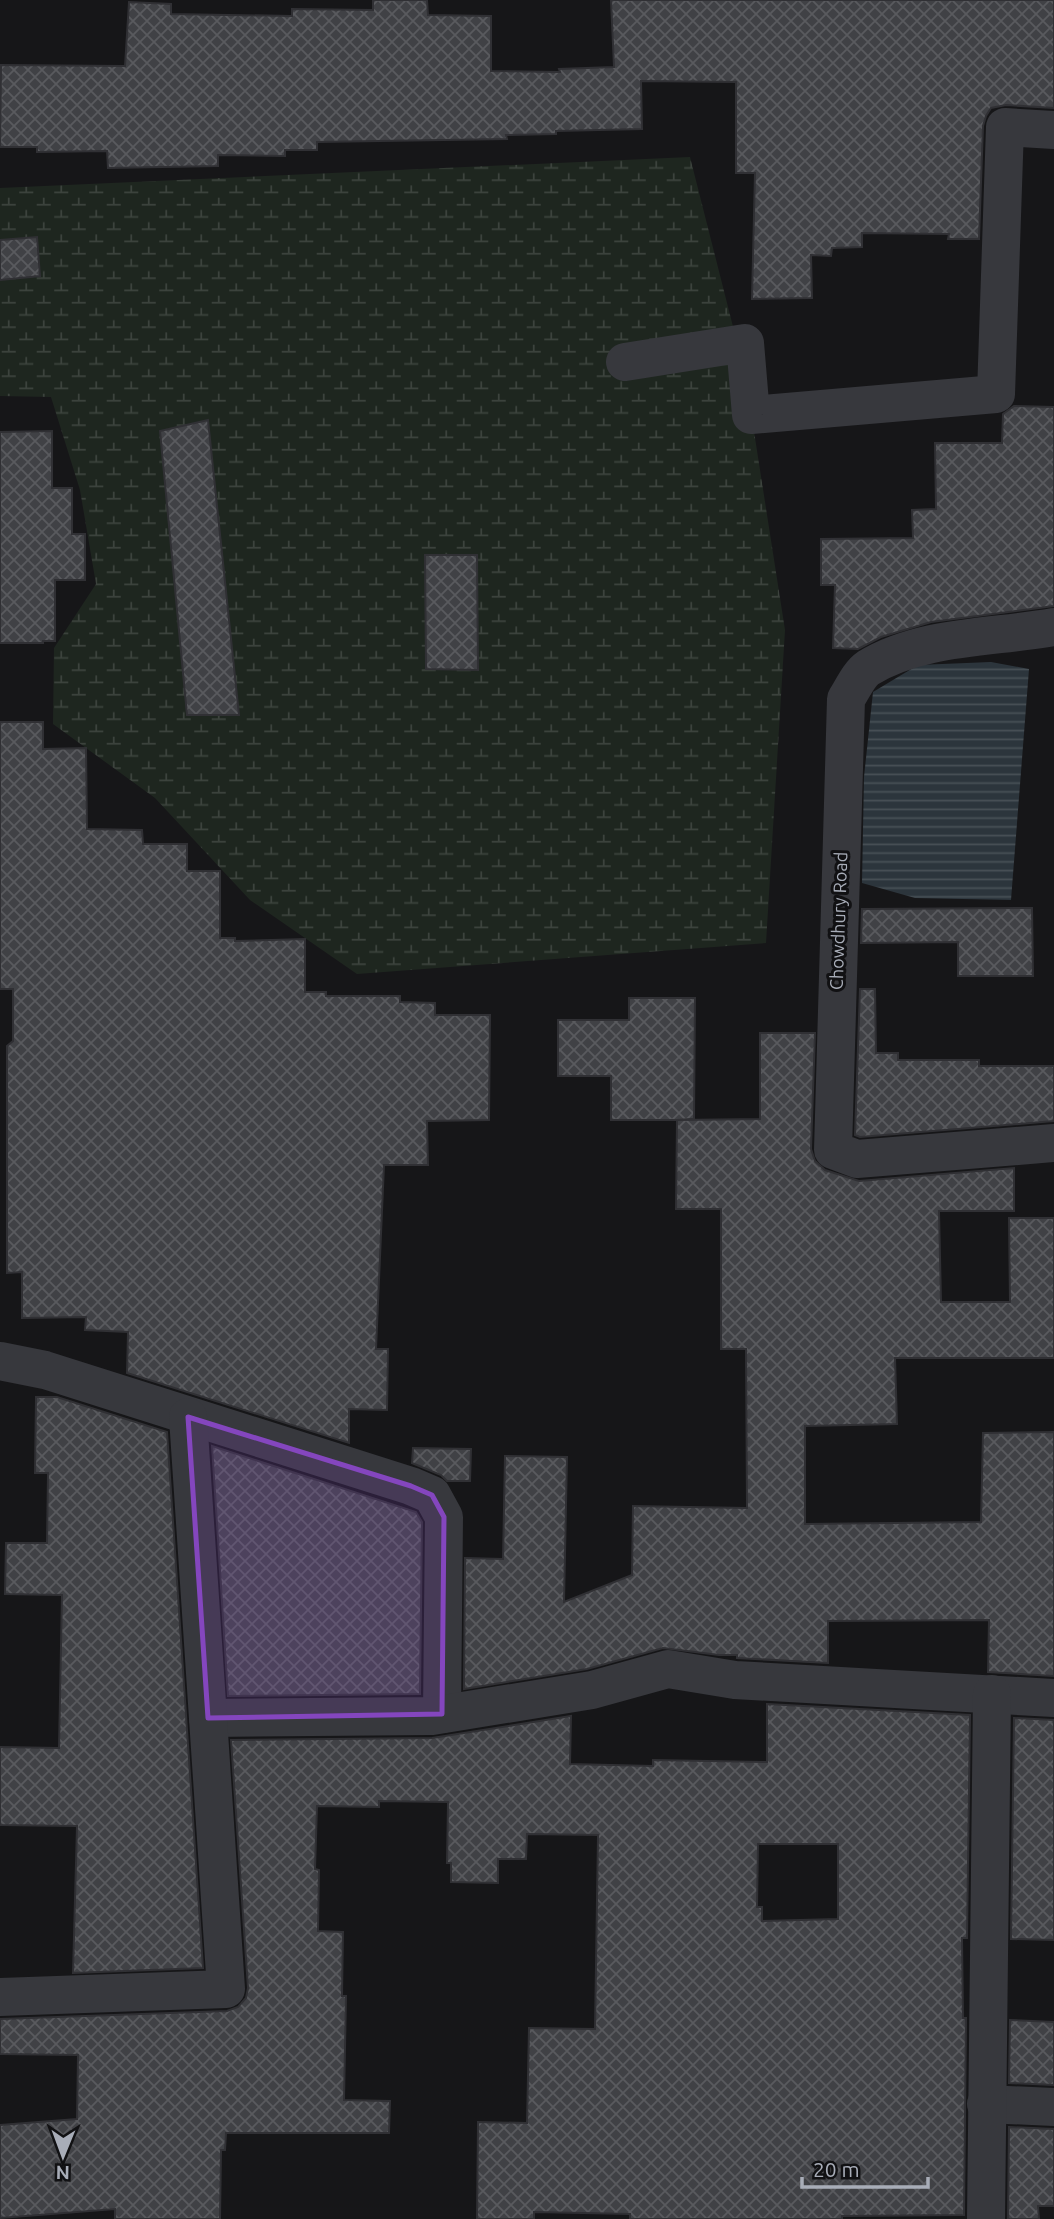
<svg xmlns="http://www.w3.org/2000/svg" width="1054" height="2219" font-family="Ubuntu,sans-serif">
<defs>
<pattern id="wetland-marsh" width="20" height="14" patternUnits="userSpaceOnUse" patternTransform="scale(1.75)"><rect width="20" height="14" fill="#1e261f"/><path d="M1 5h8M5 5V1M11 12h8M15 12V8" fill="none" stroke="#3c433d"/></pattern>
<pattern id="water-rules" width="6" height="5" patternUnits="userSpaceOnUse" patternTransform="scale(1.75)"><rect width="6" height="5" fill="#2c353c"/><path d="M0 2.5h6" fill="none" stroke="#485056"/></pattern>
<pattern id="building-cross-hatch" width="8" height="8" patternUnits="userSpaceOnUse" patternTransform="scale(1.75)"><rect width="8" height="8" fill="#404145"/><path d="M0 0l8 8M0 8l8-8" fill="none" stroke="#595a5e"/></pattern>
</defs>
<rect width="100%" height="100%" fill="#161618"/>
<!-- wetland -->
<path fill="url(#wetland-marsh)" d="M690 157 745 374 785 630 766 943 357 974 250 900 155 798 53 724 54 648 96 584 80 490 51 397 0 396V188Z"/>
<!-- water -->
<path fill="url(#water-rules)" d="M991 662 1029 669 1011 900 915 898 862 883 864 777 873 692 918 665Z"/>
<!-- building -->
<g fill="url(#building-cross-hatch)" stroke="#303034" stroke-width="2" fill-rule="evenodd">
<path d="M373 0H427L428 15 491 16V71L560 72 559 69 614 67 611 0H1054V108L1006 105 991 108 986 116 983 126 979 239H948L949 234 862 233V247L832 248 831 256 811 255 812 298 752 299 755 173H736V82L641 81 642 129 556 131V134L506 135 507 139 317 142V150H285V156L218 155V166L108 168 107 151 37 152V147H0L1 65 125 66 129 2 171 4V14L292 16V9L373 10Z"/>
<path d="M37 237 40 276 0 280V240Z"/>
<path d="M1014 406 1054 407V606L931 622 881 637 858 649 833 648 835 585H821V539L913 538 912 510 936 509 935 443H1002L1003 414Z"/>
<path d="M208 420 239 715H187L160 431Z"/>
<path d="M52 431V488H72V534H85V580H55V641H43V643H0V432Z"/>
<path d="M425 555H477L478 670 426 669Z"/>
<path d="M0 722H43V749L86 748 87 829 142 830 143 844H187V871H220V938H235V941L305 939V992H326V996H400V1002L435 1003V1015H490L489 1120 427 1121 428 1165H384L376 1349H388L387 1410 349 1409V1443L127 1373 128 1332 85 1330 86 1317 22 1318V1272L7 1273V1046L13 1041V989H0Z"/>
<path d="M1032 908 1033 976H958V942L861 943 862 909Z"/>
<path d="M860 989H875L876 1053H898V1060H979V1066H1054V1121L860 1137 855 1135Z"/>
<path d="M629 998H695L694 1119 677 1120 760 1119V1033H815L811 1149 815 1161 825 1170 859 1181 1014 1168V1211H939L941 1302H1010L1009 1218H1054V1358H895L897 1424 805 1426V1524L981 1522 983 1433 1054 1432V1676L988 1672 989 1620 828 1621V1663L737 1658V1655H719L663 1648 587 1669 464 1689 465 1558 503 1559 505 1456 567 1457 564 1602 632 1575 633 1506 747 1508 746 1349H721V1209H676L677 1120H611V1076H558V1020H629Z"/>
<path d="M36 1397H57L167 1432 203 1968 73 1973 77 1826 0 1825V1747L59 1748 62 1595 5 1594 6 1543H47L48 1473H35Z"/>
<path d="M212 1446 416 1512 422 1522 420 1694 228 1696Z"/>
<path d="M413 1448 471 1449 470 1481H447L441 1475 412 1463Z"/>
<path d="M767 1704 970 1715 967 1938H962L963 2018H966L964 2215 842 2216V2219H630V2214L534 2212V2219H477L478 2122 527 2123 529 2028 595 2029 598 1835 527 1834 526 1859H498V1883L451 1882V1863H447L448 1802 379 1801V1807L317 1806 315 1869 319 1870 318 1931 343 1932 342 1996H346L344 2100 390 2101 389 2133H226L225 2150H221L220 2219H115V2209L0 2218V2125L77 2119 78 2055 0 2054V2019L227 2011 238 2007 246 1998 248 1988 231 1740 432 1738 571 1716 570 1764 653 1766V1760L767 1762ZM758 1844H838V1919L762 1921V1907H757Z"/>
<path d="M1014 1718 1054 1720V1940L1011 1939Z"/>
<path d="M1010 2020 1054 2022V2085L1009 2083Z"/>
<path d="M1009 2127 1054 2129V2206H1038L1039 2219H1008Z"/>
</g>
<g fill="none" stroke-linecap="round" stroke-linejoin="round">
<!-- minor -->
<g stroke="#37383d" stroke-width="38">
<path d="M625 362 745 343 751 415 996 394 1005 127 1054 130"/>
<path d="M1054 627C993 638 922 635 868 668 859 674 852 690 846 699L833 1150 857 1159 1054 1143"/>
<path d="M0 1361 45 1370 411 1486 432 1495 444 1517 442 1714"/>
<path d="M208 1718 432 1716 592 1690 668 1669 735 1680 1054 1698"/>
<path d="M0 1997 226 1989 188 1417"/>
<path d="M986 2104 1054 2107"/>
<path d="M986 2219 992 1694"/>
</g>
</g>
<!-- marked area -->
<path fill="#8446be" fill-opacity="0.2" stroke="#8446be" stroke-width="5" stroke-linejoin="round" d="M188 1417 411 1486 432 1495 444 1517 442 1714 208 1718Z"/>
<g text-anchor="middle" stroke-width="6" stroke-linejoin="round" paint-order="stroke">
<!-- street labels -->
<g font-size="18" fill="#a8adb8" stroke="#111113">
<text transform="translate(839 921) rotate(-88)" y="6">Chowdhury Road</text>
</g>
</g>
<!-- north arrow -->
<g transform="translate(63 2156) rotate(181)" stroke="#111113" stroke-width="5" paint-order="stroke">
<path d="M0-5L12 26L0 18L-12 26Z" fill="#a8adb8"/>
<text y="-10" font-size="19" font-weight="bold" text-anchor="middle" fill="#a8adb8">N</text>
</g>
<!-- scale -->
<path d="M802 2177v10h126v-10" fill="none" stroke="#a8adb8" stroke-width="3.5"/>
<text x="813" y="2177" font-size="21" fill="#a8adb8" stroke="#111113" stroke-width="5" paint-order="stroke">20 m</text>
</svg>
